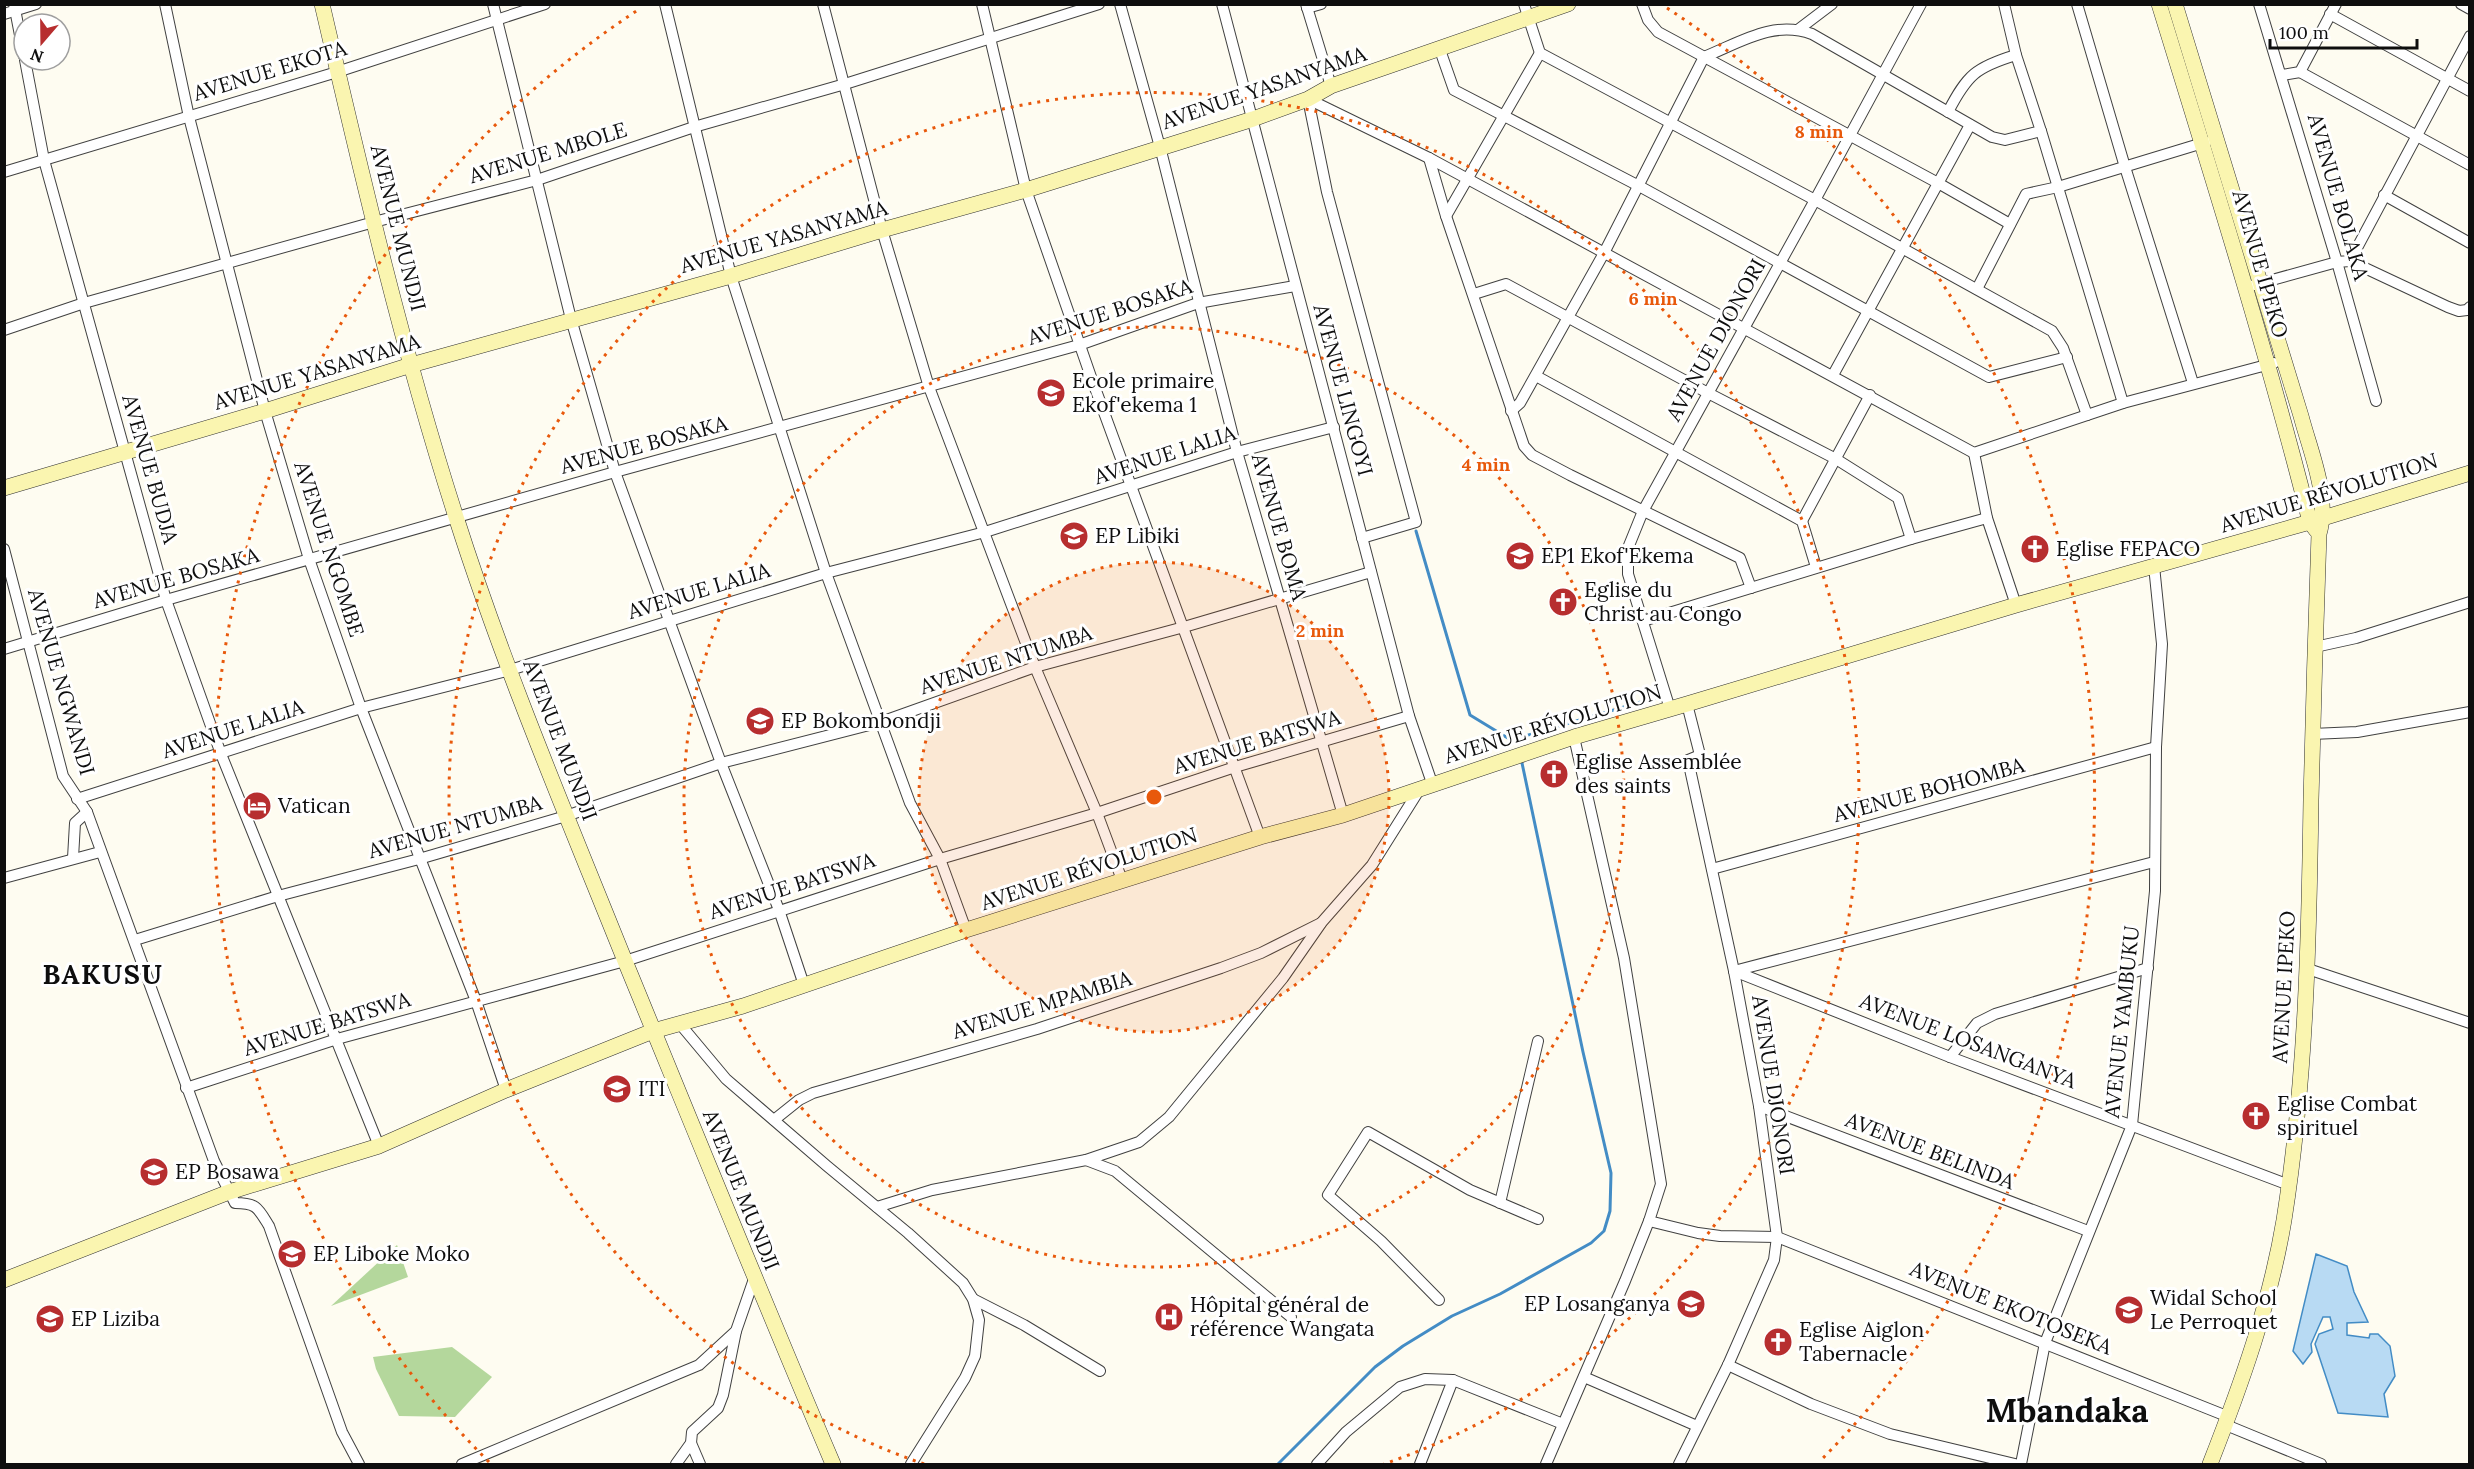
<svg xmlns="http://www.w3.org/2000/svg" width="2474" height="1469" font-family="Lora,serif">
<rect width="100%" height="100%" fill="#fefcf1"/>
<!-- forest -->
<g fill="#b4d79c">
<path d="M397 1245 408 1277 331 1306Z"/>
<path d="M452 1347 492 1377 455 1417 399 1416 376 1369 373 1357Z"/>
</g>
<!-- water -->
<path fill="#b8daf3" stroke="#438cc5" stroke-width="1.5" d="M2316 1254 2347 1266 2354 1292 2368 1322 2347 1323V1335L2369 1338 2370 1334H2378L2390 1346 2395 1376 2384 1394 2388 1417 2338 1413 2315 1344 2319 1334 2333 1329 2330 1317H2323L2311 1344 2312 1352 2303 1364 2293 1351Z"/>
<g fill="none" stroke-linecap="round" stroke-linejoin="round">
<!-- stream -->
<g stroke="#438cc5" stroke-width="3">
<path d="M1416 531 1470 715 1511 740"/>
<path d="M1512 743 1511 740 1658 697"/>
<path d="M1278 1464 1375 1367 1403 1346 1452 1316 1500 1294 1591 1243 1604 1231 1610 1211 1611 1173 1583 1052 1522 763"/>
</g>
<!-- street casing -->
<g stroke="#414141" stroke-width="12">
<g id="street">
<path d="M14 4 24 56"/>
<path d="M165 4 189 117 265 411 309 559 361 708 476 1001 506 1090"/>
<path d="M493 4 571 319 615 472 721 763 779 910 804 985"/>
<path d="M665 4 731 276 826 573 910 803 940 859 966 930"/>
<path d="M823 4 882 230 929 387 1035 667 1097 813 1122 880"/>
<path d="M982 4 1026 190 1091 377 1260 837"/>
<path d="M1120 4 1160 147 1237 452 1343 815"/>
<path d="M1222 4 1409 716 1432 783"/>
<path d="M1306 4 1331 86"/>
<path d="M1524 4 1540 53 1815 200 2052 331 2063 348 2087 415"/>
<path d="M1642 4 1648 20 1658 32 1938 183 2010 224"/>
<path d="M2004 4 2016 55 2041 131 2123 403"/>
<path d="M2077 4 2125 167 2193 383"/>
<path d="M2259 4 2337 262 2376 401"/>
<path d="M2461 4 2470 9"/>
<path d="M1307 8 1321 4"/>
<path d="M4 14 36 4"/>
<path d="M2330 14 2470 91"/>
<path d="M1799 29 1832 4"/>
<path d="M1440 50 1454 90 1639 186 1989 377 2067 357"/>
<path d="M25 60 44 160 166 600 221 754 379 1146"/>
<path d="M2300 72 2470 165"/>
<path d="M2282 75 2300 72 2336 4"/>
<path d="M1308 99 1429 158 1974 453 2123 403 2274 363"/>
<path d="M1308 99 1327 192 1416 522 1362 538"/>
<path d="M1948 112C1967 75 1976 67 2016 55"/>
<path d="M1429 158 1446 216 1524 446 1532 455 1570 475 1740 558 1751 588"/>
<path d="M4 172 337 72 545 4"/>
<path d="M2384 195 2470 243"/>
<path d="M1446 216 1540 53"/>
<path d="M2350 261 2448 307 2459 311 2467 310 2470 307"/>
<path d="M2254 285 2337 262 2350 261 2470 36"/>
<path d="M1977 289 2026 194 2058 187 2206 142"/>
<path d="M1474 294 1506 284 1708 393 1836 459 1898 498 1911 539"/>
<path d="M4 330 84 303 374 222 537 180 694 127 845 84 1099 4"/>
<path d="M1833 375 1970 125"/>
<path d="M1536 376 1802 521 1816 567"/>
<path d="M1511 411 1520 403 1604 253 1704 57C1741 42 1773 20 1812 34L1992 137 2005 140 2041 131"/>
<path d="M1974 453 1987 518 2016 605"/>
<path d="M1802 521 1870 395"/>
<path d="M4 549 63 776 87 812 214 1161 235 1203C257 1203 258 1208 269 1226L342 1432 359 1464"/>
<path d="M1643 621 1911 539 1987 518"/>
<path d="M2315 647 2356 638 2470 602"/>
<path d="M4 649 166 600 615 472 1079 345 1198 303 1295 286"/>
<path d="M1670 709 1628 574V548L1643 511 1815 200 1921 4"/>
<path d="M2312 734 2357 732 2470 712"/>
<path d="M77 799 361 708 510 670 826 573 985 532 1237 452 1334 427"/>
<path d="M73 858 75 823 87 812"/>
<path d="M1712 869 2156 747"/>
<path d="M4 878 100 852"/>
<path d="M135 940 278 896 419 859 566 816 721 763 881 722 1035 667 1184 627 1371 572"/>
<path d="M2308 969 2470 1023"/>
<path d="M1734 971 1950 1057 2289 1185"/>
<path d="M1734 971 2154 862"/>
<path d="M680 1024 726 1079 827 1166 908 1233 963 1283 973 1299 979 1320 975 1356 965 1378 911 1464"/>
<path d="M1950 1057 1977 1023 1995 1014 2148 968"/>
<path d="M186 1088 337 1039 625 961 940 859 1097 813 1235 767 1409 716"/>
<path d="M1759 1106 2088 1231"/>
<path d="M774 1120 799 1100 813 1093 1037 1029 1221 968 1261 953 1321 923"/>
<path d="M1086 1160 1115 1171 1291 1317"/>
<path d="M1500 1203 1538 1041"/>
<path d="M877 1207 932 1190 1086 1160 1139 1142 1169 1117 1283 978 1322 922 1372 865 1421 787"/>
<path d="M1649 1221 1698 1233 1720 1236 1777 1237 2229 1417"/>
<path d="M973 1299 1024 1325 1100 1371"/>
<path d="M1439 1300 1381 1241 1328 1195 1368 1132 1470 1190 1538 1219"/>
<path d="M1728 1365 1811 1404 1890 1434 2015 1464"/>
<path d="M1584 1377 1697 1426"/>
<path d="M2226 1425 2321 1464"/>
<path d="M691 1443 700 1464"/>
<path d="M462 1464 699 1365 736 1331 754 1279"/>
<path d="M676 1464 691 1443 692 1432 718 1408 723 1395 736 1331"/>
<path d="M1317 1464 1346 1432 1400 1387 1425 1379 1453 1380 1563 1424"/>
<path d="M1420 1464 1453 1380"/>
<path d="M1546 1464 1625 1281 1649 1221 1661 1184 1624 958 1574 737"/>
<path d="M1679 1464 1728 1365 1774 1260 1777 1237 1759 1106 1734 971 1688 760 1700 755 1687 704"/>
<path d="M2021 1464 2045 1343 2132 1125 2155 891 2156 747 2162 644 2154 566"/>
</g>
</g>
<!-- secondary casing -->
<g stroke="#303030" stroke-width="16">
<g id="secondary">
<path d="M322 4C362 176 402 349 456 517 504 668 566 814 625 961 694 1129 762 1297 833 1464"/>
<path d="M2159 4C2212 176 2266 348 2310 522L2316 530"/>
<path d="M2175 4 2301 416C2311 454 2330 496 2319 534 2316 623 2313 711 2311 800 2309 940 2306 1081 2284 1220 2270 1304 2241 1385 2210 1464"/>
<path d="M4 488 265 411 411 365 731 276 882 230 1026 190 1253 119 1308 99 1331 86 1568 4"/>
<path d="M4 1280 229 1192 379 1146 506 1090 653 1031 743 1006 966 930 1260 837 1343 815 1574 737 1687 704 2016 605 2310 522 2470 473"/>
</g>
</g>
<!-- street -->
<use href="#street" stroke="#fff" stroke-width="10"/>
<!-- secondary -->
<use href="#secondary" stroke="#faf5b0" stroke-width="15"/>
</g>
<!-- distance rings -->
<circle cx="1154" cy="797" r="235" fill="#e8590c" fill-opacity=".12"/>
<g fill="none" stroke="#e8590c" stroke-width="3" stroke-dasharray="3 6">
<circle cx="1154" cy="797" r="235"/>
<circle cx="1154" cy="797" r="470"/>
<path d="M924 1464A705 705 0 1 1 1384 1464"/>
<path d="M489 1462A941 941 0 0 1 641 8M1667 8A941 941 0 0 1 1819 1462"/>
</g>
<!-- icons -->
<defs>
<g id="school-disc" transform="scale(1.5)"><circle r="9.5" fill="#b72e2f" stroke="#fff"/><path d="M0-5L7-2L0 1L-7-2ZM-4 1L0 2.5L4 1V4Q0 6-4 4Z" fill="#fff"/></g>
<g id="church-disc" transform="scale(1.5)"><circle r="9.5" fill="#b72e2f" stroke="#fff"/><path d="M-1.2-6h2.4v3.5h3.3v2.4h-3.3V6h-2.4V-.1h-3.3v-2.4h3.3Z" fill="#fff"/></g>
<g id="hotel-disc" transform="scale(1.5)"><circle r="9.5" fill="#b72e2f" stroke="#fff"/><path d="M-6-4.5h1.5V1H6V5H4.5V3h-9V5H-6ZM-4 0a1.8 1.8 0 1 1 3.6 0ZM.5 0V-2.5h3Q6-2.5 6 0Z" fill="#fff"/></g>
<g id="hospital-disc" transform="scale(1.5)"><circle r="9.5" fill="#b72e2f" stroke="#fff"/><path d="M-5-5h3v3.5h4V-5h3V5h-3V1.5h-4V5h-3Z" fill="#fff"/></g>
</defs>
<g fill-rule="evenodd">
<use href="#school-disc" x="1051" y="393"/>
<use href="#school-disc" x="1074" y="536"/>
<use href="#church-disc" x="2035" y="549"/>
<use href="#school-disc" x="1520" y="556"/>
<use href="#church-disc" x="1563" y="602"/>
<use href="#school-disc" x="760" y="721"/>
<use href="#church-disc" x="1554" y="774"/>
<use href="#hotel-disc" x="257" y="806"/>
<use href="#school-disc" x="617" y="1089"/>
<use href="#church-disc" x="2256" y="1116"/>
<use href="#school-disc" x="154" y="1172"/>
<use href="#school-disc" x="292" y="1254"/>
<use href="#school-disc" x="1691" y="1304"/>
<use href="#school-disc" x="2129" y="1310"/>
<use href="#hospital-disc" x="1169" y="1317"/>
<use href="#school-disc" x="50" y="1319"/>
<use href="#church-disc" x="1778" y="1342"/>
</g>
<g text-anchor="middle" stroke-width="6" stroke-linejoin="round" paint-order="stroke">
<!-- street labels -->
<g font-size="21" fill="#0e0e0e" stroke="#fff">
<text transform="translate(270 71) rotate(-17)" y="7">AVENUE EKOTA</text>
<text transform="translate(1264 88) rotate(-19)" y="7">AVENUE YASANYAMA</text>
<text transform="translate(548 153) rotate(-17)" y="7">AVENUE MBOLE</text>
<text transform="translate(2338 197) rotate(74)" y="7">AVENUE BOLAKA</text>
<text transform="translate(398 228) rotate(76)" y="7">AVENUE MUNDJI</text>
<text transform="translate(784 237) rotate(-16)" y="7">AVENUE YASANYAMA</text>
<text transform="translate(2260 264) rotate(74)" y="7">AVENUE IPEKO</text>
<text transform="translate(1110 312) rotate(-18)" y="7">AVENUE BOSAKA</text>
<text transform="translate(1716 340) rotate(-61)" y="7">AVENUE DJONORI</text>
<text transform="translate(317 372) rotate(-17)" y="7">AVENUE YASANYAMA</text>
<text transform="translate(1343 390) rotate(75)" y="7">AVENUE LINGOYI</text>
<text transform="translate(644 445) rotate(-15)" y="7">AVENUE BOSAKA</text>
<text transform="translate(1165 455) rotate(-18)" y="7">AVENUE LALIA</text>
<text transform="translate(150 469) rotate(74)" y="7">AVENUE BUDJA</text>
<text transform="translate(2329 493) rotate(-17)" y="7">AVENUE RÉVOLUTION</text>
<text transform="translate(1279 527) rotate(74)" y="7">AVENUE BOMA</text>
<text transform="translate(329 549) rotate(72)" y="7">AVENUE NGOMBE</text>
<text transform="translate(176 578) rotate(-16)" y="7">AVENUE BOSAKA</text>
<text transform="translate(699 591) rotate(-17)" y="7">AVENUE LALIA</text>
<text transform="translate(1006 660) rotate(-18)" y="7">AVENUE NTUMBA</text>
<text transform="translate(61 682) rotate(74)" y="7">AVENUE NGWANDI</text>
<text transform="translate(1553 724) rotate(-17)" y="7">AVENUE RÉVOLUTION</text>
<text transform="translate(233 729) rotate(-18)" y="7">AVENUE LALIA</text>
<text transform="translate(560 740) rotate(69)" y="7">AVENUE MUNDJI</text>
<text transform="translate(1257 742) rotate(-17)" y="7">AVENUE BATSWA</text>
<text transform="translate(1929 790) rotate(-15)" y="7">AVENUE BOHOMBA</text>
<text transform="translate(455 827) rotate(-16)" y="7">AVENUE NTUMBA</text>
<text transform="translate(1089 869) rotate(-18)" y="7">AVENUE RÉVOLUTION</text>
<text transform="translate(792 886) rotate(-18)" y="7">AVENUE BATSWA</text>
<text transform="translate(2284 987) rotate(-87)" y="7">AVENUE IPEKO</text>
<text transform="translate(1042 1005) rotate(-17)" y="7">AVENUE MPAMBIA</text>
<text transform="translate(2122 1022) rotate(-84)" y="7">AVENUE YAMBUKU</text>
<text transform="translate(327 1024) rotate(-17)" y="7">AVENUE BATSWA</text>
<text transform="translate(1968 1041) rotate(21)" y="7">AVENUE LOSANGANYA</text>
<text transform="translate(1773 1085) rotate(81)" y="7">AVENUE DJONORI</text>
<text transform="translate(1930 1151) rotate(21)" y="7">AVENUE BELINDA</text>
<text transform="translate(741 1190) rotate(68)" y="7">AVENUE MUNDJI</text>
<text transform="translate(2011 1308) rotate(22)" y="7">AVENUE EKOTOSEKA</text>
</g>
<!-- poi labels -->
<g font-size="21" fill="#0e0e0e" stroke="#fff" text-anchor="start">
<text x="1072" y="388">Ecole primaire<tspan x="1072" dy="24">Ekof'ekema 1</tspan></text>
<text x="1095" y="543">EP Libiki</text>
<text x="2056" y="556">Eglise FEPACO</text>
<text x="1541" y="563">EP1 Ekof'Ekema</text>
<text x="1584" y="597">Eglise du<tspan x="1584" dy="24">Christ au Congo</tspan></text>
<text x="781" y="728">EP Bokombondji</text>
<text x="1575" y="769">Eglise Assemblée<tspan x="1575" dy="24">des saints</tspan></text>
<text x="278" y="813">Vatican</text>
<text x="638" y="1096">ITI</text>
<text x="2277" y="1111">Eglise Combat<tspan x="2277" dy="24">spirituel</tspan></text>
<text x="175" y="1179">EP Bosawa</text>
<text x="313" y="1261">EP Liboke Moko</text>
<text x="2150" y="1305">Widal School<tspan x="2150" dy="24">Le Perroquet</tspan></text>
<text x="1670" y="1311" text-anchor="end">EP Losanganya</text>
<text x="1190" y="1312">Hôpital général de<tspan x="1190" dy="24">référence Wangata</tspan></text>
<text x="71" y="1326">EP Liziba</text>
<text x="1799" y="1337">Eglise Aiglon<tspan x="1799" dy="24">Tabernacle</tspan></text>
</g>
<!-- district labels -->
<g font-size="27" font-weight="bold" letter-spacing="1.5" fill="#0e0e0e" stroke="#fff">
<text x="103" y="984">BAKUSU</text>
</g>
<!-- town labels -->
<g font-size="33" font-weight="bold" fill="#0e0e0e" stroke="#fff">
<text x="2067" y="1422">Mbandaka</text>
</g>
</g>
<circle cx="1154" cy="797" r="9" fill="#e8590c" stroke="#fff" stroke-width="3"/>
<g font-size="18" text-anchor="middle" font-weight="bold" fill="#e8590c" stroke="#fff" stroke-width="6" stroke-linejoin="round" paint-order="stroke">
<text x="1819" y="138">8 min</text>
<text x="1653" y="305">6 min</text>
<text x="1486" y="471">4 min</text>
<text x="1320" y="637">2 min</text>
</g>
<!-- border -->
<rect width="2474" height="1469" fill="none" stroke="#0e0e0e" stroke-width="12"/>
<!-- north arrow -->
<g transform="translate(42 42) rotate(200)"><circle r="28" fill="#ffffff" stroke="#9f9f9f" stroke-width="1.5"/>
<path d="M0-4.5L10 22L0 15L-10 22Z" fill="#b72e2f"/>
<text y="-9" font-size="16" font-weight="bold" text-anchor="middle" fill="#0e0e0e">N</text>
</g>
<!-- scale -->
<path d="M2270 39v9h147v-9" fill="none" stroke="#0e0e0e" stroke-width="3"/>
<text x="2279" y="39" font-size="18" fill="#0e0e0e" stroke="#ffffff" stroke-width="4.5" paint-order="stroke">100 m</text>
</svg>
